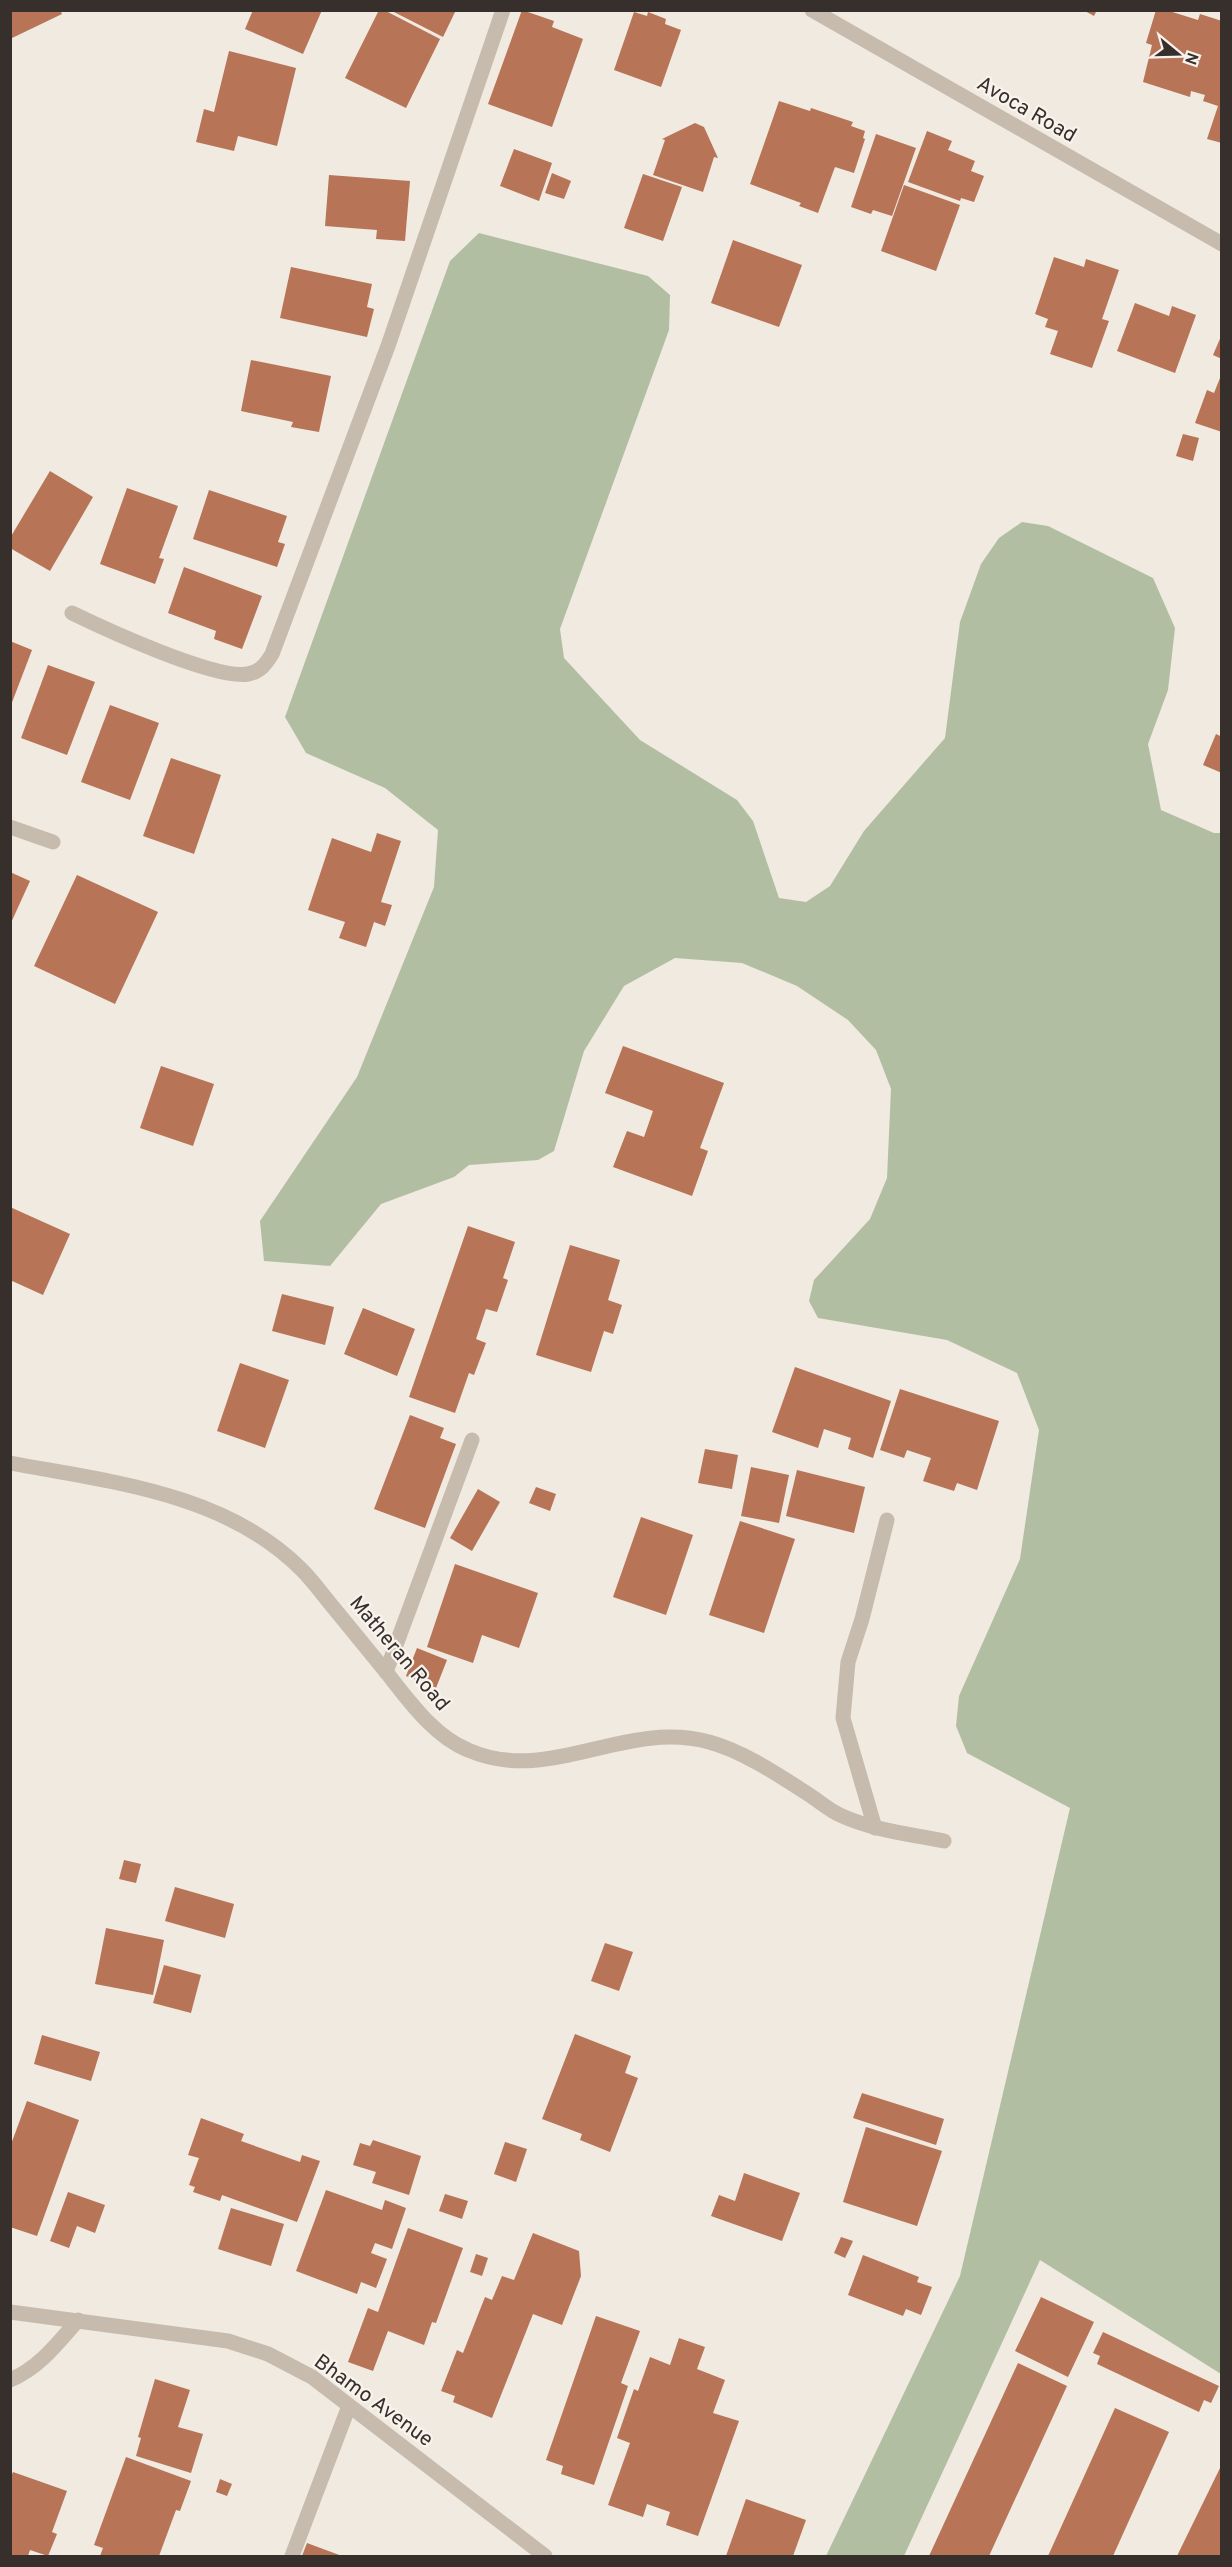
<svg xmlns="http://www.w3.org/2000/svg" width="1232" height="2567" font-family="Overpass,sans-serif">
<rect width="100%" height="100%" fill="#f0eae0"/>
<!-- green -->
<path fill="#b2bea2" d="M479 233 648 276 670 295 669 330 560 629 564 658 640 740 737 800 753 821 779 898 806 902 830 886 864 831 945 738 960 622 981 564 999 538 1022 522 1048 526 1153 578 1175 628 1168 690 1148 744 1161 810 1214 833H1221V2374L1040 2260 904 2556H826L960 2276 1070 1808 967 1753 956 1726 959 1696 1020 1559 1039 1430 1017 1373 947 1340 818 1318 809 1301 814 1280 870 1219 887 1178 891 1089 876 1050 848 1020 797 986 742 963 675 958 624 986 584 1051 554 1151 538 1160 469 1165 454 1177 381 1204 330 1266 264 1261 260 1221 357 1077 434 887 438 830 385 788 306 753 285 717 450 261Z"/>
<!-- building -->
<g fill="#b77457">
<path d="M10 10H60L62 14 10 39Z"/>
<path d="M253 10H322L303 54 245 29Z"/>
<path d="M379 10H384L440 39 406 108 345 78Z"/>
<path d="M390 10H456L443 37Z"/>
<path d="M522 10 554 21 552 27 583 39 552 127 488 104Z"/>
<path d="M1083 10H1097L1094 16Z"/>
<path d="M1156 10H1166L1198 20 1200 14 1222 21V143L1207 139 1218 106 1203 101 1205 95 1191 91 1190 97 1143 82 1152 45 1146 43Z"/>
<path d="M634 12 647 16 648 12 666 19 665 24 681 30 661 87 614 70Z"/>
<path d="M229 51 296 68 277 146 238 136 234 151 196 142 204 109 214 112Z"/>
<path d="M779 101 810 111 811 108 853 122 851 126 865 131 863 138 865 139 854 173 835 167 818 213 799 206 801 203 750 184Z"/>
<path d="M695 123 704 127 718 158 714 157 703 192 653 175 665 140 662 139Z"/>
<path d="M927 131 952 141 948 150 975 161 971 171 984 176 974 202 961 198 960 201 908 182Z"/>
<path d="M876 134 916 148 892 216 873 210 871 214 851 207Z"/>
<path d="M514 149 552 163 539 201 500 186Z"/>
<path d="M552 173 571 181 564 199 545 193Z"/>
<path d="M643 174 682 187 663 241 624 228Z"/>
<path d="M329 175 410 181 405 241 376 239 377 230 325 226Z"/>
<path d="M904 185 960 205 936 271 881 251Z"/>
<path d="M733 240 802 265 779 327 711 303Z"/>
<path d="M1054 257 1084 267 1086 259 1119 270 1102 319 1109 321 1092 368 1050 354 1058 331 1045 327 1048 319 1035 314Z"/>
<path d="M291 267 372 284 367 307 374 309 367 337 280 318Z"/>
<path d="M1135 303 1169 316 1172 306 1196 315 1175 373 1117 351Z"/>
<path d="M1222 334V359L1213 355Z"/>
<path d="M251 360 331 376 319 432 291 427 293 422 241 411Z"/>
<path d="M1222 373V432L1195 423 1207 390 1214 393Z"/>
<path d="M1183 434 1199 438 1193 461 1176 456Z"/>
<path d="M50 471 93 497 50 571 10 548V538Z"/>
<path d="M127 488 178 506 159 558 164 559 155 584 100 564Z"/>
<path d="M209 490 287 516 278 542 285 544 277 567 193 539Z"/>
<path d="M184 567 262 596 242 649 214 639 216 631 168 613Z"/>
<path d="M10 641 32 650 11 705H10Z"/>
<path d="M48 665 95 682 67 755 21 738Z"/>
<path d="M110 705 159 723 130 800 81 782Z"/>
<path d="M1216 734 1222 737V773L1203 765Z"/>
<path d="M171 758 221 775 194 854 143 836Z"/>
<path d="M377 833 401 841 381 902 392 905 385 926 374 922 366 947 339 938 345 922 308 910 332 838 371 852Z"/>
<path d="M10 872 30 881 10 925Z"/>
<path d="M77 875 158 912 115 1004 34 966Z"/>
<path d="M623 1046 724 1083 700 1148 708 1151 692 1196 613 1167 627 1131 644 1137 653 1111 605 1093Z"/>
<path d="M161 1066 214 1084 193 1146 140 1128Z"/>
<path d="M10 1207 70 1234 43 1295 10 1280Z"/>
<path d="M468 1226 515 1242 503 1278 508 1280 497 1312 486 1309 476 1339 486 1343 474 1375 469 1373 455 1413 409 1397Z"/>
<path d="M570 1245 620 1260 608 1300 622 1305 613 1334 604 1331 591 1372 536 1355Z"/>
<path d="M282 1294 334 1307 325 1345 272 1331Z"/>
<path d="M363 1308 415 1329 397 1376 344 1354Z"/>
<path d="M240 1363 289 1380 265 1448 217 1431Z"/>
<path d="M795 1367 891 1401 873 1458 848 1449 851 1438 824 1429 818 1448 772 1432Z"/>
<path d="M900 1389 999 1421 977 1490 957 1483 954 1491 923 1481 931 1458 907 1450 904 1458 880 1450Z"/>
<path d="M410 1415 444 1428 440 1438 456 1444 425 1528 374 1509Z"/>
<path d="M705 1449 738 1455 732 1489 698 1483Z"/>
<path d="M751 1467 789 1475 779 1523 741 1516Z"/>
<path d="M797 1470 865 1487 854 1533 786 1516Z"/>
<path d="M536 1487 556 1494 550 1511 529 1503Z"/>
<path d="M478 1489 500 1502 472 1551 450 1538Z"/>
<path d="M641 1517 693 1535 666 1615 613 1597Z"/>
<path d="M740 1521 795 1539 764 1633 709 1615Z"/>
<path d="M455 1564 538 1593 519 1648 482 1635 473 1663 427 1647Z"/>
<path d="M417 1648 447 1660 436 1688 406 1676Z"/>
<path d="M124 1860 141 1864 136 1883 119 1879Z"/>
<path d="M175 1887 234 1904 225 1938 165 1921Z"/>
<path d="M106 1928 164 1940 153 1995 95 1984Z"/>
<path d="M605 1943 633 1952 619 1991 591 1981Z"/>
<path d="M164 1965 201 1975 191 2013 153 2003Z"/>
<path d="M575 2034 631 2056 625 2073 638 2078 610 2152 580 2140 582 2134 542 2119Z"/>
<path d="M42 2035 100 2052 91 2081 34 2064Z"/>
<path d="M862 2093 944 2119 936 2145 853 2118Z"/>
<path d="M27 2101 79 2120 37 2236 10 2227V2147Z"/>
<path d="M201 2118 244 2134 241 2141 300 2162 302 2155 320 2161 297 2222 222 2195 220 2201 193 2192 195 2187 189 2185 199 2158 188 2155Z"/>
<path d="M866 2127 942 2151 917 2226 843 2202Z"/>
<path d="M373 2140 421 2156 409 2195 372 2183 376 2172 353 2165 360 2143 370 2146Z"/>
<path d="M505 2142 527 2149 516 2182 494 2174Z"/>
<path d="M744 2173 800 2193 782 2241 711 2216 719 2195 735 2201Z"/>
<path d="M326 2190 382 2210 385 2200 406 2208 392 2249 375 2243 371 2253 387 2259 376 2288 361 2282 357 2294 296 2271Z"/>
<path d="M68 2192 105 2205 95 2233 77 2226 69 2248 50 2241Z"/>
<path d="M445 2194 468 2201 462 2219 439 2211Z"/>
<path d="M231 2208 284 2224 271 2266 218 2249Z"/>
<path d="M408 2228 463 2248 436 2323 432 2322 424 2345 388 2331 373 2371 348 2362 368 2308 378 2312Z"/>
<path d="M533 2233 579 2251 581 2276 562 2325 533 2314 492 2418 453 2402 455 2396 441 2391 457 2350 463 2353 485 2297 492 2300 502 2276 514 2280Z"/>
<path d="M841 2237 853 2241 845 2258 834 2253Z"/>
<path d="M476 2254 488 2258 482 2276 470 2272Z"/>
<path d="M863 2255 919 2277 917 2282 932 2287 921 2315 906 2309 903 2316 848 2295Z"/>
<path d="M1041 2297 1094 2322 1068 2377 1015 2351Z"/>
<path d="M596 2316 640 2331 621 2383 628 2386 594 2485 561 2474 563 2466 546 2460Z"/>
<path d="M1103 2332 1219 2386 1211 2403 1204 2400 1199 2412 1097 2364 1100 2356 1093 2353Z"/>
<path d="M679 2338 705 2347 697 2369 725 2380 713 2413 739 2421 698 2536 666 2525 670 2512 647 2504 643 2517 608 2505 630 2443 617 2438 634 2389 638 2391 650 2357 670 2365Z"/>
<path d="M1018 2363 1067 2386 989 2556H929Z"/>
<path d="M155 2379 190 2390 178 2427 203 2434 191 2473 136 2456 141 2438 138 2437Z"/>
<path d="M1115 2408 1169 2432 1113 2556H1048Z"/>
<path d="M126 2457 191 2481 180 2511 176 2510 159 2556H100L103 2548 94 2545Z"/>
<path d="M1222 2464V2556H1177Z"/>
<path d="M13 2472 67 2491 52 2532 57 2534 48 2556 30 2550 28 2556H10V2479Z"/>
<path d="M220 2479 232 2484 227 2496 216 2492Z"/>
<path d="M746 2499 806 2520 793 2556H726Z"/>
<path d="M307 2543 342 2556H302Z"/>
</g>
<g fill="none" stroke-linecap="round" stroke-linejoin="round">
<!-- service -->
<g stroke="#c7bbad" stroke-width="15">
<path d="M10 2380C39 2368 58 2343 78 2320"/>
<path d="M292 2556 349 2406"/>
</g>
<!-- minor -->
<g stroke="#c7bbad" stroke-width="15">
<path d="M812 10 1222 244"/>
<path d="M72 613C105 629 215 680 248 674 260 672 266 664 272 654L388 346 503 10"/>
<path d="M10 827 53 842"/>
<path d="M10 1463C111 1482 226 1493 302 1570 313 1581 323 1595 333 1607 351 1629 369 1651 387 1673 409 1701 434 1736 468 1750 550 1786 623 1719 709 1742 743 1751 780 1776 808 1794 819 1801 829 1810 840 1815 872 1830 909 1834 944 1841"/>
<path d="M386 1672 472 1440"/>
<path d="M875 1828 843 1718 848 1662 862 1619 887 1520"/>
<path d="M10 2312 228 2341 268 2354 312 2377 545 2556"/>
</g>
</g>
<g text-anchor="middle" stroke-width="4.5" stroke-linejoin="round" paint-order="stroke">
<!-- street labels -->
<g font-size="21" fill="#362f2b" stroke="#f8f3ec">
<text transform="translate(1027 109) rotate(30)" y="7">Avoca Road</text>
<text transform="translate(400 1653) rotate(50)" y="7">Matheran Road</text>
<text transform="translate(374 2400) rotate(36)" y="7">Bhamo Avenue</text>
</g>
</g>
<!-- border -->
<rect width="1232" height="2567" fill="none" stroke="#362f2b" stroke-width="24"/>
<!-- north arrow -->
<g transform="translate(1178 54) rotate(109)" stroke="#f8f3ec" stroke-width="4.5" paint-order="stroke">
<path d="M0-4.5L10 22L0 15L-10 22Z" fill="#362f2b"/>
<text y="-9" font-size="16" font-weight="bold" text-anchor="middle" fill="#362f2b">N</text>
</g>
</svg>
